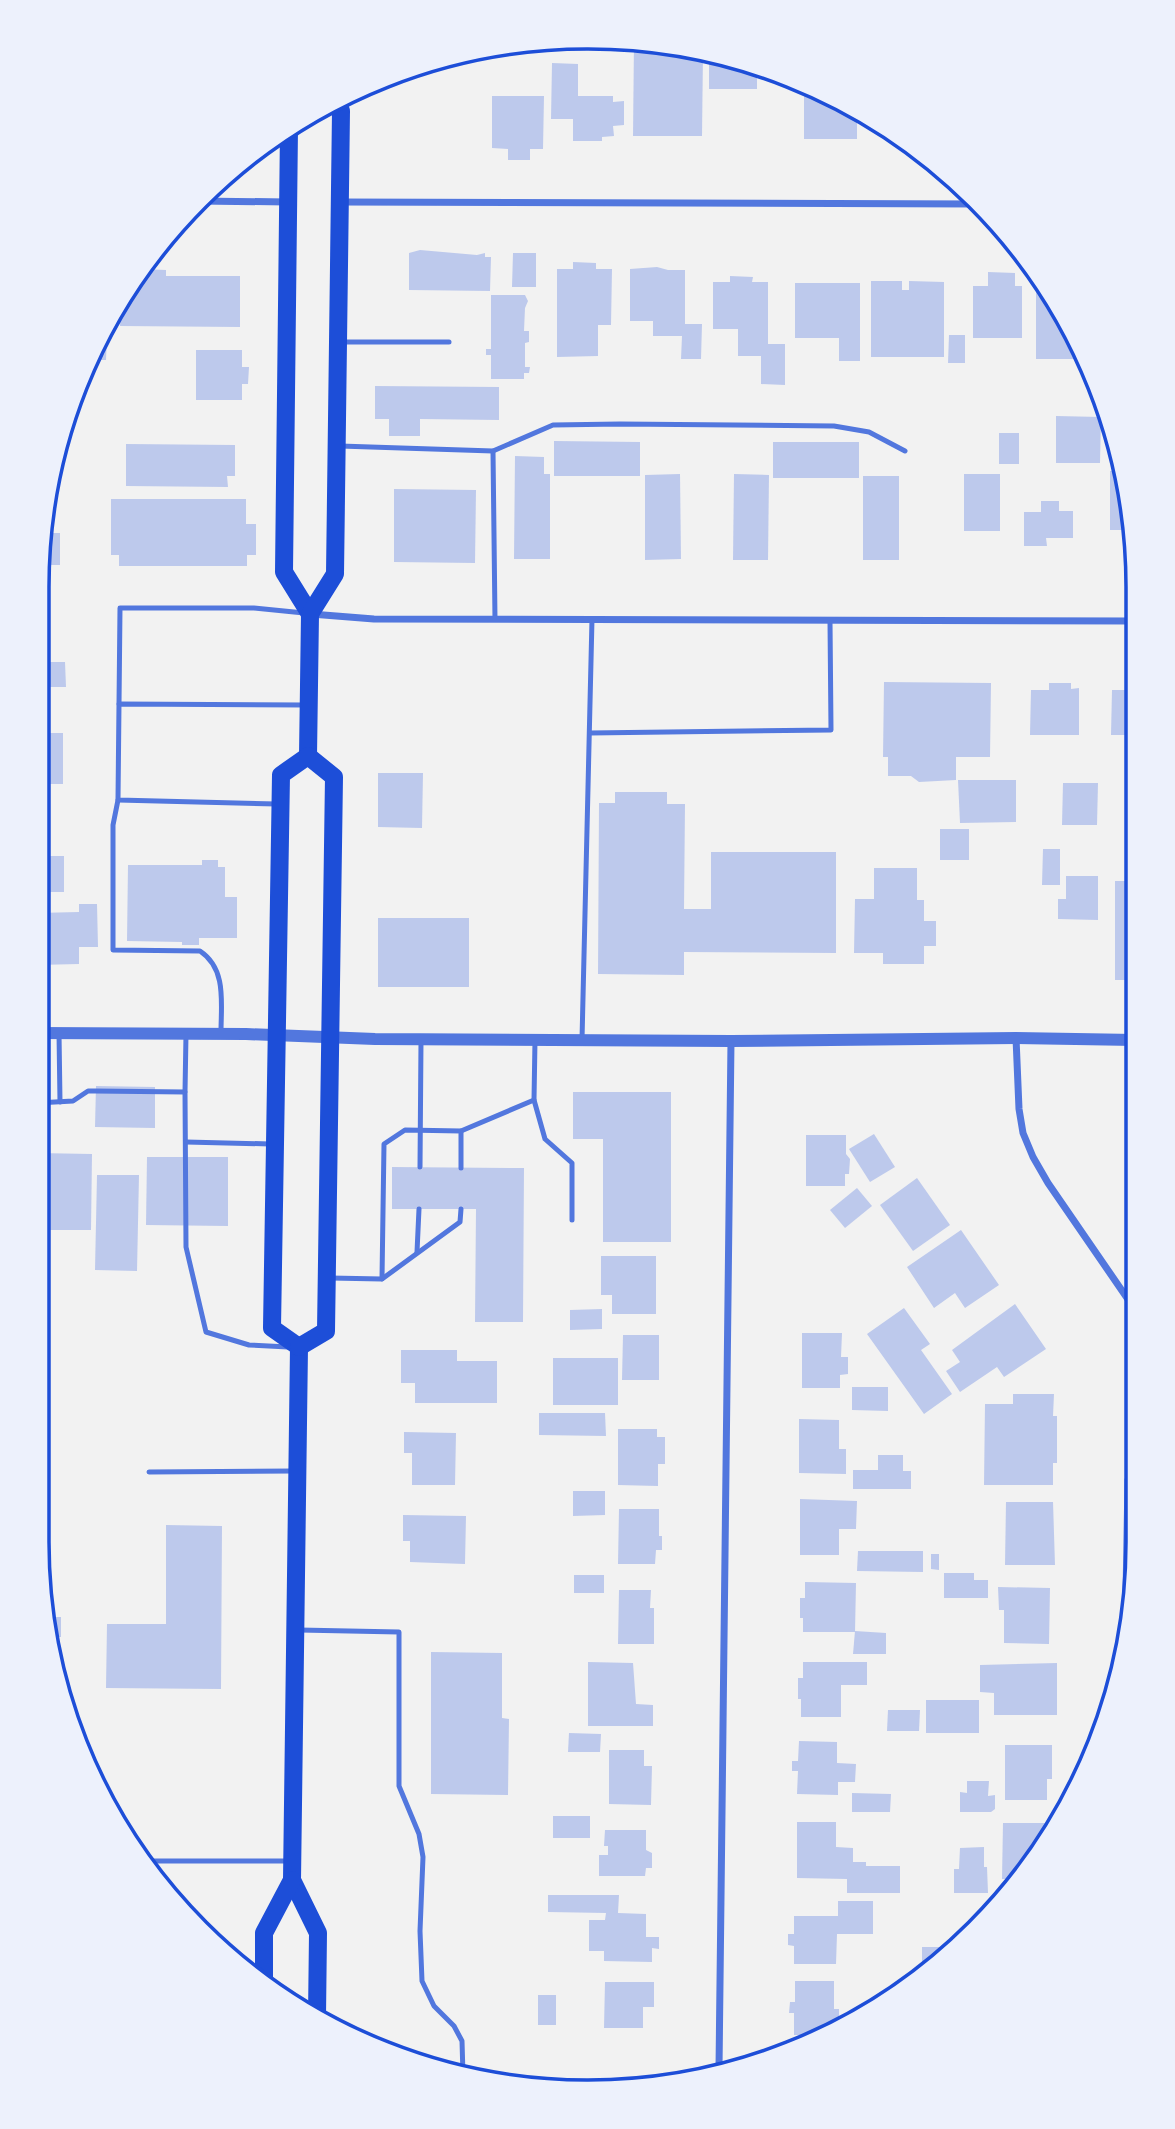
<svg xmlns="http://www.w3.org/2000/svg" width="1175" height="2129" font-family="'Asap Condensed',sans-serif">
<rect width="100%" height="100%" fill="#f2f2f2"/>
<!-- building -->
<g fill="#bdc9ec">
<path d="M634 41H659L703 52 702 136H633Z"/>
<path d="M709 53 757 64V89H709Z"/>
<path d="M552 63 578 64V96H613V102L624 101V125L613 126 614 136 602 137V141H573V119H551Z"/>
<path d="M804 84 857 108V139H804Z"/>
<path d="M492 96H544L543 149H530V160H508V149L492 148Z"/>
<path d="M420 250 477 255 485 253V257H491L490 291 409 290V253Z"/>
<path d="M513 253H536V287H512Z"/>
<path d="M573 262 596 263V269H612L611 325H598V356L557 357V269H573Z"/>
<path d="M657 267 668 270H685V324H702L701 359H681L682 336H653V321H630V269Z"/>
<path d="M141 269 166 270V276H240V327L120 326 121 298Z"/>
<path d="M988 272 1015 273V286H1022V338H973V286H988Z"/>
<path d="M730 276 753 277 752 282H768V344H785V385L761 384V356H738V329H713V282H730Z"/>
<path d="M1036 280 1045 281 1084 359H1036Z"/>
<path d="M871 281H902V290H909V281L944 282V357H871Z"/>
<path d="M795 283H860V361H839V338H795Z"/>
<path d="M491 295H525L528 301 525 308 524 331H529V342L525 343V367H530L529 373H524V379H491V355H486V349H491Z"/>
<path d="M101 335H107L106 360H91Z"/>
<path d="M949 335H965V363H948Z"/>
<path d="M196 350H242V367H249L248 384H242V400H196Z"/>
<path d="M375 386 499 387V420L420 419V436H389V419H375Z"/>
<path d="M1056 416 1101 417 1100 463H1056Z"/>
<rect x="999" y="433" width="20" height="31"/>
<path d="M554 441 640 442V476H554Z"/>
<rect x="773" y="442" width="86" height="36"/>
<path d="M126 444 235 445V476H227L228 487 126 486Z"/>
<path d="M515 456 544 457V474H550V559H514Z"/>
<path d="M1110 471H1123L1134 516V530H1110Z"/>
<path d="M680 474 681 559 645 560V475Z"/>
<path d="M734 474 769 475 768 560H733Z"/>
<rect x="964" y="474" width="36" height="57"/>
<rect x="863" y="476" width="36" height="84"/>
<path d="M394 489 476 490 475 563 394 562Z"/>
<path d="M111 499H246V524H256V555H247V566H119V555H111Z"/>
<path d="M1041 501H1059V511H1073V538H1046L1047 546H1024V512H1041Z"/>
<path d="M41 533H60V565H38Z"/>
<path d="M38 662H65L66 687H38Z"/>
<path d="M884 682 991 683 990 757H956V780L919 782 911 776H888V757H883Z"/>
<path d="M1049 683H1071V689L1079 688V735H1030L1031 690H1049Z"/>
<path d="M1112 690H1134V735H1111Z"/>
<rect x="38" y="733" width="25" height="51"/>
<path d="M378 773H423L422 828 378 827Z"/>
<path d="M958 780H1016V822L960 823Z"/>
<path d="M1063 783H1098L1097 825H1062Z"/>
<path d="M615 792H667V804H685L684 909H711V852H836V953L684 952V975L598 974 599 803H615Z"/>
<rect x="940" y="829" width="29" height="31"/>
<path d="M1043 849H1060V885H1042Z"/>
<rect x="38" y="856" width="26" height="36"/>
<path d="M202 860H218V867H225V897H237V938H199V945H182V942L127 941 128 865H202Z"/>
<path d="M874 868H917V900H924V921H936V946H924V964H883V953H854L855 899H874Z"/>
<path d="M1066 876H1098V920L1058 919V899H1066Z"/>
<rect x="1115" y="881" width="20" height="99"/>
<path d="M79 904H97L98 947H79V964L37 965V913L79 912Z"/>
<rect x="378" y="918" width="91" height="69"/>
<path d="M96 1086 155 1087V1128L95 1127Z"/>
<path d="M573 1092H671V1242H603V1139H573Z"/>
<path d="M874 1134 895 1167 870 1182 849 1149Z"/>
<path d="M806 1135H846V1154L850 1159 849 1174H845V1186H806Z"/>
<path d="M37 1153 92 1154 91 1230H37Z"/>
<path d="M147 1157H228V1226L146 1225Z"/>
<path d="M392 1167 524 1168 523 1322H475L476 1209H392Z"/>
<path d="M97 1175H139L137 1271 95 1270Z"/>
<path d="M917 1178 950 1225 913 1251 880 1205Z"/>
<path d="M857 1188 872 1206 845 1228 830 1210Z"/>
<path d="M961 1230 999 1285 965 1308 955 1293 934 1308 907 1267Z"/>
<path d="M601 1256H656V1314H612V1295H601Z"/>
<rect x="37" y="1258" width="5" height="27"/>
<path d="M1015 1304 1046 1349 1004 1377 997 1367 960 1392 946 1371 960 1362 952 1350Z"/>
<path d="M904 1308 930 1344 921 1350 952 1394 924 1414 867 1334Z"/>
<path d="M602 1309V1329L570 1330V1310Z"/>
<path d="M37 1321 49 1322 47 1353 37 1352Z"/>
<path d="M802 1333H842L841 1357H848V1374L840 1375V1388H802Z"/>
<path d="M623 1335H659V1380H622Z"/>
<path d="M401 1350H457V1361H497V1403H415V1383H401Z"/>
<rect x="553" y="1358" width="65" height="47"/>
<path d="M852 1387H888V1411L852 1410Z"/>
<path d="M1013 1394H1054L1053 1416H1057V1463H1053V1485H984L985 1404H1013Z"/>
<path d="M539 1413H605L606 1436 539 1435Z"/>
<path d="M799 1419 839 1420V1449H846V1474L799 1473Z"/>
<path d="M618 1429H657V1437H665V1464H658V1486L618 1485Z"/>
<path d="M404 1432 456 1433 455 1485H412V1453H404Z"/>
<path d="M878 1455H903V1471H911V1489H853V1470H878Z"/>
<path d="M37 1485H42L41 1514H37Z"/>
<path d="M573 1491H605V1515L573 1516Z"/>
<path d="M800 1499 857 1501 856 1529H839V1555H800Z"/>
<path d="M1006 1502H1053L1055 1565H1005Z"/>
<path d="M619 1509H659V1536H662V1550H656L655 1564H618Z"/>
<path d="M403 1515 466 1516 465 1564 410 1562V1541H403Z"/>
<path d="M166 1525 222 1526 221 1689 106 1688 107 1624H166Z"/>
<path d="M858 1551H923V1572L857 1571Z"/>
<path d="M931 1554H939V1570L931 1569Z"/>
<path d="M944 1573H974V1580H988V1598H944Z"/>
<rect x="574" y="1575" width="30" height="18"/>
<path d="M805 1582 856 1583 855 1632H803V1618H800V1598H805Z"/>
<path d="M998 1587 1050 1588 1049 1644 1004 1643V1610H999Z"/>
<path d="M619 1590H651L650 1608H654V1644H618Z"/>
<path d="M49 1617H61V1637H53Z"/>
<path d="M855 1631 886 1633V1654H853Z"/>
<path d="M431 1652 502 1653V1718L509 1719 508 1795 431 1794Z"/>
<path d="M588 1662 633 1663 636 1704 653 1705V1726H588Z"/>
<path d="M803 1662H867V1685H841V1717H801V1699H798V1678H803Z"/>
<path d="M1057 1663V1715H994V1693L980 1692V1665Z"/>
<rect x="926" y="1700" width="53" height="33"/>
<path d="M888 1710H920L919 1731H887Z"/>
<path d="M569 1733 601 1734 600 1752H568Z"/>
<path d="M799 1741 837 1742V1763L856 1764 855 1782H838V1795L797 1794 798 1771H792V1761H798Z"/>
<path d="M1005 1745H1052V1779H1047V1800H1005Z"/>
<path d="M609 1750H644V1766H652L651 1805 609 1804Z"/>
<path d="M967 1781H989L988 1796 995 1795V1809L991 1812H960V1792L967 1793Z"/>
<path d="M852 1793 891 1794 890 1812H852Z"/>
<rect x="553" y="1816" width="37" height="22"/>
<path d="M797 1822H836V1847L853 1848V1862H866V1866H900V1893H847V1879L797 1878Z"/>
<path d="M1003 1823H1046V1839L1013 1879H1002Z"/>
<path d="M605 1830H646V1850L652 1853V1868H646L645 1876H599V1855H608V1846H604Z"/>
<path d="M984 1847V1867H987L988 1893H954V1869H959L960 1848Z"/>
<path d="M548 1895H619L618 1913 646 1914V1937H659V1949L652 1948V1962L604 1961V1951H589V1920H605L606 1913 548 1912Z"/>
<path d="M838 1901H873V1934H837L836 1964H794V1946L788 1945V1934H794V1916H838Z"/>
<path d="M922 1947H958L951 1955 922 1973Z"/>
<path d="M795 1981H834V2009H839V2023H834V2028L823 2035H794V2013H789L790 2002H795Z"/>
<path d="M605 1982H654V2007H643V2028H604Z"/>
<rect x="538" y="1995" width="18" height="30"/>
</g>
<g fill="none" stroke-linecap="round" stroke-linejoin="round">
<!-- service -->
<g stroke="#5277de" stroke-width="5">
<path d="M341 342H449"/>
<path d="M340 446 493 451 553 425 620 424 834 426 869 432 905 451"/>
<path d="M493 451 495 619"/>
<path d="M119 704 120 608H254L304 613"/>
<path d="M590 733 831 730 830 621"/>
<path d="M118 800 113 825V950L200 951C227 969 221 1003 221 1032"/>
<path d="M277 804 118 800 119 704 305 705"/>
<path d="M59 1033 60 1102"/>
<path d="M582 1040 592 619"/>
<path d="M185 1092 186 1247 206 1332 249 1345 288 1347"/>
<path d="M534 1100 545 1139 572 1163V1220"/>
<path d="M37 1103 73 1101 88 1091H95L185 1092 186 1034"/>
<path d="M461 1131 534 1100 535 1040"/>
<path d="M186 1142 270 1144"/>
<path d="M420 1167 421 1041"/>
<path d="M417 1252 419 1209"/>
<path d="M330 1278 382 1279 460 1222 461 1209"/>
<path d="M382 1279 384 1144 405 1130 461 1131V1168"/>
<path d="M149 1472 293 1471"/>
<path d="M299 1630 399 1632V1786L419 1834 423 1857 420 1931 422 1981 434 2006 454 2026 462 2041 463 2075"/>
<path d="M142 1861H289"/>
</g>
<!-- minor -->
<g stroke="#5277de" stroke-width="7">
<path d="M198 201 288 202"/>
<path d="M340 202 978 204"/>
<path d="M311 614 374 619 1134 621"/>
<path d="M1016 1038 1019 1109 1023 1133 1033 1157 1048 1183 1136 1311"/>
<path d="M1125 1652 1128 1480 1137 1445"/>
<path d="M719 2069 731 1041"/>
</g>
<!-- tertiary -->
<path stroke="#5277de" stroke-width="12" d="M37 1033 246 1034 375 1039 731 1041 1016 1038 1135 1040"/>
<!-- primary -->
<g stroke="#1d4ed8" stroke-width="18">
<path d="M289 128 284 572 310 614"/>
<path d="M308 756 310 614 335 574 341 111 336 98"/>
<path d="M299 1347 292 1880 318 1933 317 2016"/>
<path d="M299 1347 272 1328 281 775 308 756"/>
<path d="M299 1347 326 1331 334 777 308 756"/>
<path d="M264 1983V1933L292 1880"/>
</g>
</g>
<!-- crop -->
<path d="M0 0H1175V2129H0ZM587 49H588A538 538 0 0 1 1126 587V1542A538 538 0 0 1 588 2080H587A538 538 0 0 1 49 1542V587A538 538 0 0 1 587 49Z" fill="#edf1fc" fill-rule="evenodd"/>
<path fill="none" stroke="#1d4ed8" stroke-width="3.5" d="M587 49H588A538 538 0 0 1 1126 587V1542A538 538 0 0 1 588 2080H587A538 538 0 0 1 49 1542V587A538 538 0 0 1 587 49Z"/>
</svg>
